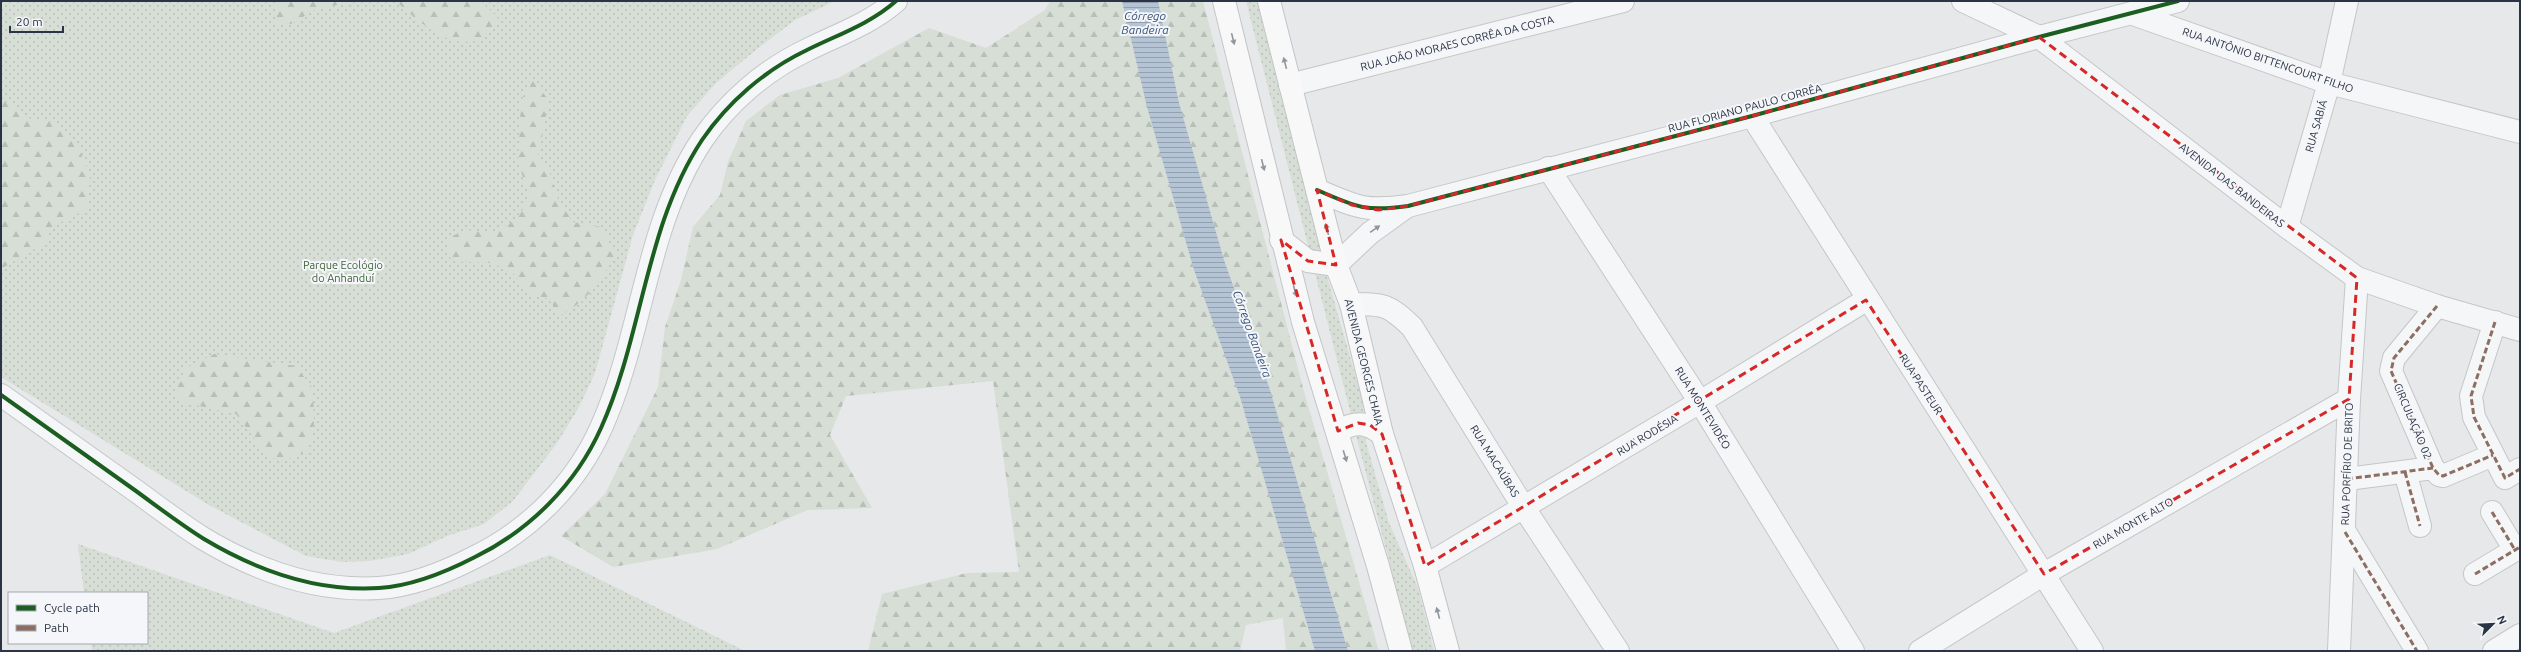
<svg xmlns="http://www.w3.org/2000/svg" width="2521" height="652" font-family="Ubuntu,sans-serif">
<defs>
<pattern id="grass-dots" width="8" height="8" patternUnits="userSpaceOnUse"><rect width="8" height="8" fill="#d6ded6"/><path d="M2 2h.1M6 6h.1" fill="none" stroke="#b8bfb9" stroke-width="1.8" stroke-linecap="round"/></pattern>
<pattern id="forest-firs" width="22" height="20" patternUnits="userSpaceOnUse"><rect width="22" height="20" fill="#d6ded6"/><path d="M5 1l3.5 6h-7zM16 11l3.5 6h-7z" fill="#b8bfb9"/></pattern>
<pattern id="water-rules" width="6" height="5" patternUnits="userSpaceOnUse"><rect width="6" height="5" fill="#b4c4d5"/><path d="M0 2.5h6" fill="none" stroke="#93a0af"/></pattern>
</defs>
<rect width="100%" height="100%" fill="#e6e8ea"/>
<!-- grass -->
<g fill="url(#grass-dots)">
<path d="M1 1H835L795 20 757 49 716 83 687 116 655 180 633 235 595 373 579 407 557 443 513 501 484 524 447 536 408 554 369 561 342 562 306 556 209 505 1 377Z"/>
<path d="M1246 1H1261L1328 280 1363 402 1366 442 1389 523 1418 588 1434 651H1413L1364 466Z"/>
<path d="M78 544 334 633 550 555 745 651H92L91 643H147V593H84Z"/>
</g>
<!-- forest -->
<g fill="url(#forest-firs)">
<path d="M279 1H356L316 9 291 24 275 23 276 4Z"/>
<path d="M396 1H481L498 18C494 23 491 30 487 34 460 60 415 19 396 1Z"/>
<path d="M1050 1H1203L1303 388 1379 651H1286L1283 618 1246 625 1240 651H868L882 594 967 573 1019 572 993 381 846 396 830 435 872 508 808 510 717 549 613 567 561 536 605 494 658 387 665 327 681 280 693 227 720 195 728 162 746 121 780 95 838 78 929 28 986 48 1045 10Z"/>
<path d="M531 79 549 100 538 157 547 165 558 199 573 222 601 227 616 255C600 281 587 302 559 316L549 299 532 295 513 273 492 263 451 261 447 238 467 230 492 233 516 220 530 198 518 162 521 102Z"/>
<path d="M1 98 31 119 54 122 77 145 90 174 88 208 52 227 45 243 1 269Z"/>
<path d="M214 354 296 366 313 389 314 424 308 450 287 460 269 458 236 414 186 403 174 392 186 368Z"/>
</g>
<!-- water -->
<path fill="url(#water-rules)" d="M1122 1H1158L1179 103 1224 260 1269 387 1348 651H1315L1240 397 1194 270 1147 107Z"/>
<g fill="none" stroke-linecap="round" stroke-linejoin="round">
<!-- minor casing -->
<g stroke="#c4c6c8" stroke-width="24">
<g id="minor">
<path d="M1963 1 2039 37 2287 227 2357 278 2437 306 2520 330"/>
<path d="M2133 14 2329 83 2520 132"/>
<path d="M1290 85 1623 1"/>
<path d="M1752 116 2092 651"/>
<path d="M1548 168 1700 402 1853 651"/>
<path d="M1317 190C1356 207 1365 212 1408 206L1752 116 2039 37 2178 1"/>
<path d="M2287 227 2329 83 2347 1"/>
<path d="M1336 265 1370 233 1406 207"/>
<path d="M1351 304C1384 304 1388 304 1412 327L1524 508 1618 651"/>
<path d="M2437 306 2394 358 2391 371 2433 468 2439 475 2443 476 2493 455"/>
<path d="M2495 322 2471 396 2474 417 2505 478 2520 469"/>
<path d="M1 395C46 427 91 459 136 491 158 507 180 524 204 539 256 570 316 592 379 588 412 586 446 572 475 557 530 530 576 484 601 428 643 335 645 226 702 140 728 102 765 70 807 50 837 35 870 24 896 1"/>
<path d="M2405 472 2420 526"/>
<path d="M2347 479 2433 468"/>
<path d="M2492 512 2515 550"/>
<path d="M2345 532 2417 651"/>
<path d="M1425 566 1700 402 1866 300"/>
<path d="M2475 574 2520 547"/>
<path d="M1920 651 2044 574 2349 399"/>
<path d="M2339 651 2349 399 2357 278"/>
<path d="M2494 651 2520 635"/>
</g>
</g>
<!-- major casing -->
<g stroke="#c2c5c8" stroke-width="24">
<g id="major">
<path d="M1224 1 1303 322 1378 566 1401 651"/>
<path d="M1269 1 1336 265 1351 304 1382 434 1425 566 1448 651"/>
<path d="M1281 240 1308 261 1336 265"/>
<path d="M1338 431C1356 421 1366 422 1382 434"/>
</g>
</g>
<!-- minor -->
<use href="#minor" stroke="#f5f6f7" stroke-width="22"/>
<!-- major -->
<use href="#major" stroke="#f8f8f8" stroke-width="22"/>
<!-- quiet -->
<g stroke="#8d6e63" stroke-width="3" stroke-dasharray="6 3" stroke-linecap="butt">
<path d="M2437 306 2394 358 2391 371 2433 468 2439 475 2443 476 2493 455"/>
<path d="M2495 322 2471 396 2474 417 2505 478 2520 469"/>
<path d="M2405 472 2420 526"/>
<path d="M2347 479 2433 468"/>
<path d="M2492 512 2515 550"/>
<path d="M2345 532 2417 651"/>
<path d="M2475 574 2520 547"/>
</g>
<!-- cycleway casing -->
<g stroke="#f4f6f9" stroke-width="6">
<g id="cycleway">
<path d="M1317 190C1356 207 1365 212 1408 206L1752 116 2039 37 2178 1"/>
<path d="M1 395C46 427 91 459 136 491 158 507 180 524 204 539 256 570 316 592 379 588 412 586 446 572 475 557 530 530 576 484 601 428 643 335 645 226 702 140 728 102 765 70 807 50 837 35 870 24 896 1"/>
</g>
</g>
<!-- cycleway -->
<use href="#cycleway" stroke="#1b5e20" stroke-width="4"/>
</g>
<!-- one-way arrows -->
<defs><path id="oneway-solid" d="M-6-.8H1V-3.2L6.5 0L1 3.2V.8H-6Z"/></defs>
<g fill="#92969e">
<use href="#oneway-solid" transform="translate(1233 39) rotate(76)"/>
<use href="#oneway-solid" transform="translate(1285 63) rotate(-104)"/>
<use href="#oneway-solid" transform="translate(1263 165) rotate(76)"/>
<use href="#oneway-solid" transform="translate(1327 229) rotate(-104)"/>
<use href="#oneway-solid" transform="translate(1295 291) rotate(75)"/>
<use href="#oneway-solid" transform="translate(1345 456) rotate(73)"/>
<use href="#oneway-solid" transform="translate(1400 489) rotate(-108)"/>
<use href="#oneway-solid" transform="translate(1438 613) rotate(-105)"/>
</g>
<use fill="#90959e" href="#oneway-solid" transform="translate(1375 229) rotate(-35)"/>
<!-- marked area -->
<path fill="none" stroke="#d62828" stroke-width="3" stroke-dasharray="8 5" stroke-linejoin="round" d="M2039 37 2357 278 2349 399 2044 574 1866 300 1425 566 1382 434 1370 425 1358 423 1338 431 1281 240 1308 261 1336 265 1317 190 1352 205 1378 210 1408 206 1752 116Z"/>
<g text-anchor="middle" stroke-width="4" stroke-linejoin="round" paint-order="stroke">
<!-- street labels -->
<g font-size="11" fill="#2b3445" stroke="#f4f6f9">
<text transform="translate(1457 43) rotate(-14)" y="4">RUA JOÃO MORAES CORRÊA DA COSTA</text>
<text transform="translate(2268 60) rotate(19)" y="4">RUA ANTÔNIO BITTENCOURT FILHO</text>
<text transform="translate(1745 108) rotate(-15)" y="4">RUA FLORIANO PAULO CORRÊA</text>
<text transform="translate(2316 126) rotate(-74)" y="4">RUA SABIÁ</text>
<text transform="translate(2232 185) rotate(38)" y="4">AVENIDA DAS BANDEIRAS</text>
<text transform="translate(1364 362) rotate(76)" y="4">AVENIDA GEORGES CHAIA</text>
<text transform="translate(1921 384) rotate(57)" y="4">RUA PASTEUR</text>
<text transform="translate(1703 408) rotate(58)" y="4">RUA MONTEVIDÉO</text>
<text transform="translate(2413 421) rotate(67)" y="4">CIRCULAÇÃO 02</text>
<text transform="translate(1647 435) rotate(-31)" y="4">RUA RODÉSIA</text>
<text transform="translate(1495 461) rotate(58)" y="4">RUA MACAÚBAS</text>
<text transform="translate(2347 464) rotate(-88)" y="4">RUA PORFÍRIO DE BRITO</text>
<text transform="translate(2133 523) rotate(-30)" y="4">RUA MONTE ALTO</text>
</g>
<!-- park labels -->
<g font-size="11" fill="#3f6138" stroke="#f4f6f9">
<text x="343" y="269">Parque Ecológio<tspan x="343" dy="13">do Anhanduí</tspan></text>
</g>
<!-- water labels -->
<g font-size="12" font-style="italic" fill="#34527a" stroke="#f4f6f9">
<text x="1145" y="20">Córrego<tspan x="1145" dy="14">Bandeira</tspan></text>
<text transform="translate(1252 334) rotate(70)" y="4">Córrego Bandeira</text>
</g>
</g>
<!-- border -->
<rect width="2521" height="652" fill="none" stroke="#2b3445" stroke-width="4"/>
<!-- legend -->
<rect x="8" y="592" width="140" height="52" fill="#f4f6f9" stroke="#a4a8b1"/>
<rect x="16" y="605" width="20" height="6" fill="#1b5e20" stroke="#a4a8b1"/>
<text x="44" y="612" font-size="12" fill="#2b3445">Cycle path</text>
<rect x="16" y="625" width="20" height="6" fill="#8d6e63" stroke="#a4a8b1"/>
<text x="44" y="632" font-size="12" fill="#2b3445">Path</text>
<!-- north arrow -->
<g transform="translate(2493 624) rotate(66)" stroke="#f4f6f9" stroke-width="3" paint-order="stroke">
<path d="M0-3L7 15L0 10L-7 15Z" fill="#2b3445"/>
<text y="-6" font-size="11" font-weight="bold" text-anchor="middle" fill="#2b3445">N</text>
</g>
<!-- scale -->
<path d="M10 26v6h53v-6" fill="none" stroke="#2b3445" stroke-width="2"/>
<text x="16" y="26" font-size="12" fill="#2b3445" stroke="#f4f6f9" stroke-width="3" paint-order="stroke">20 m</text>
</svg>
